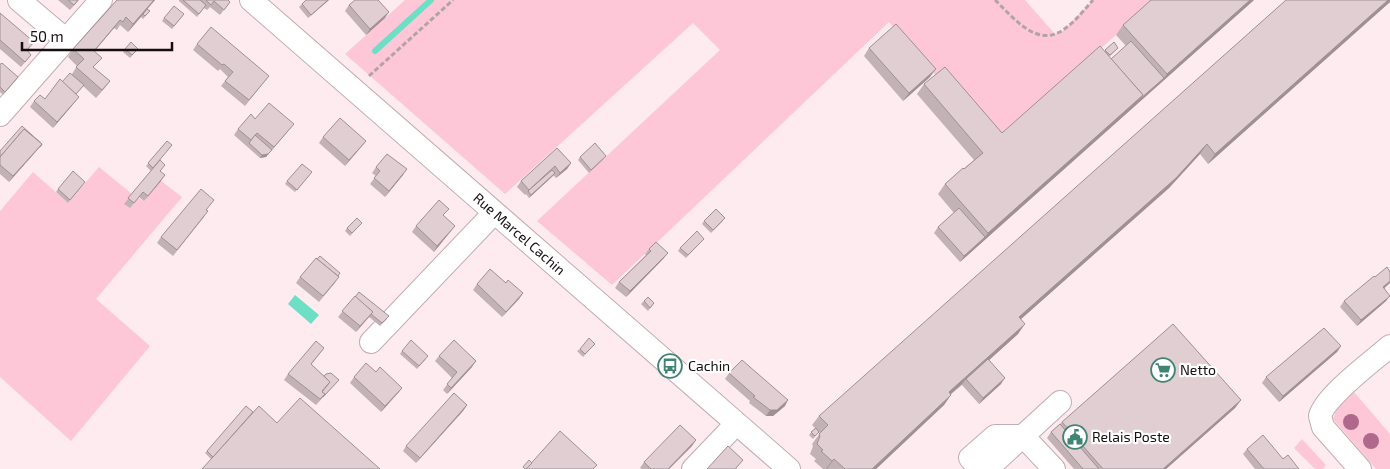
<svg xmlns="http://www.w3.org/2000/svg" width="1390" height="469" font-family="'Exo 2',sans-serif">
<rect width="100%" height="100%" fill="#feebf0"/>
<!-- green -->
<g fill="#fdc7d7">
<path d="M405 0H1025L1055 34 1064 30 1093 0H1155L995 143 889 22 612 285 537 221 720 50 693 23 505 194 345 54Z"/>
<path d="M99 167 132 194 144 201 161 181 182 197 96 299 150 346 71 441 0 377V211L33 172 68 203Z"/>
<path d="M1354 392 1390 434V469H1376L1333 419 1337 408Z"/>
<path d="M1302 439 1326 465 1323 469H1315L1294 448Z"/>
</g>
<!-- water -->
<path fill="#6cdfc4" d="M295 295 319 315 311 324 288 304Z"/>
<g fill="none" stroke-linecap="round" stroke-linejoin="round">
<!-- stream -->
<path stroke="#6cdfc4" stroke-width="6" d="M375 51 431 0"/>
<!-- minor casing -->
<g stroke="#c0adb2" stroke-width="24">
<g id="minor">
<path d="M19 0 65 39"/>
<path id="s1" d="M251 0 789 469"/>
<path d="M0 115 101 0"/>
<path d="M371 342 494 213"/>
<path d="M693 469 736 424"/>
<path d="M980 469 970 458 995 436H1023L1054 469"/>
<path d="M987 469 1060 402"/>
<path d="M1360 469 1323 427 1320 416C1325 396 1373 361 1390 346"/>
</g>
</g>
<!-- path -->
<g stroke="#b1a3a7" stroke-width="3" stroke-dasharray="5 2.5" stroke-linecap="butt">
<path d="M995 0C1013 17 1036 48 1063 30 1075 22 1084 10 1093 0"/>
<path d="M369 76 453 0"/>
</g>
<!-- minor -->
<use href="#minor" stroke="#fff" stroke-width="22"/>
</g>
<!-- trees -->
<g fill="#af6a8b">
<circle cx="1351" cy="422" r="8"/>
<circle cx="1371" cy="441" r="8"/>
</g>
<!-- wall -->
<g fill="#c2b1b5">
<path d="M58 0H79L70 10Z"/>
<path d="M117 0H155L147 9 150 11 143 19 141 17 128 32 120 25 117 30 114 28 94 51V68L110 81 104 89 96 98 83 86 76 94 75 102 53 128 30 107 34 101 45 99 62 82 72 74 77 66 68 57 73 49Z"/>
<path d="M179 0H228L230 2 220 15 210 7 207 10 204 8 197 17 179 1Z"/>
<path d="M329 0 308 18 299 7 302 4Z"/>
<path d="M1254 0 960 262 934 233 938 227 954 213 938 194 945 184 974 160 917 94 924 84 1002 133 1105 51 1114 42 1118 48 1109 57 1111 59 1126 46 1116 35 1123 25Z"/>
<path d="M1390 0V2L1208 164 1200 154 1169 188 1021 319 1018 334 989 360 1001 384 979 404 962 385 951 394 944 405 876 469H823L814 461 816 459 810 454 813 446 812 444 820 433 819 432 813 439 809 435 815 428 812 425 819 416Z"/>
<path d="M349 5 385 18 366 35 345 11Z"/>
<path d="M0 13 27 51 31 55 21 67 0 49Z"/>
<path d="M184 14 172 29 162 21 164 18Z"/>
<path d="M131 42 138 49 130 58 123 52Z"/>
<path d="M197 44 269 76 245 106 221 86 228 77 220 69 218 71 193 50Z"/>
<path d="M869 48 930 77 903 101 864 56Z"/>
<path d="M0 64 16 80 3 95 0 92Z"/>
<path d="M255 119 294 124 266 157 260 158 234 135 238 129Z"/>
<path d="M323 137 366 141 345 166 319 143Z"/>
<path d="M167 141 160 161 161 181 144 201 139 197 130 208 124 204 151 171 146 166Z"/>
<path d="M42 144 9 182 0 174V151Z"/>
<path d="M557 148 571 163 567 169 556 178 553 175 529 198 526 194 525 195 517 187 521 181Z"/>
<path d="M580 157 604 159 589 173 578 160Z"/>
<path d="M376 167 403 175 385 197 370 184 376 176 372 173Z"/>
<path d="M309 175 295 192 285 184 287 181Z"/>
<path d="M83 185 68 203 56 192 58 189Z"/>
<path d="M207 210 204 217 173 256 157 243 161 237Z"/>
<path d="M444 216 451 231 434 252 412 232 416 226Z"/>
<path d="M704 221H723L711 233 702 224Z"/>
<path d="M362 223 350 236 345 231 347 228Z"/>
<path d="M702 241 686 258 678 251 680 248Z"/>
<path d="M649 249 664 258 626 297 615 288 619 282 646 255 645 254Z"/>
<path d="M300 277H338L335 283 319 302 296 283Z"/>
<path d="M506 283 523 293 519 299 502 317 473 290 477 284Z"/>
<path d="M1385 288 1386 301 1357 326 1340 307 1344 301Z"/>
<path d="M355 296 387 319 380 326 369 317 356 332 338 317Z"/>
<path d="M644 301 654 303 648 311 641 304Z"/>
<path d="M593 346 583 357 577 351 580 349Z"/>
<path d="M1341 346 1337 352 1279 402 1262 383 1266 377Z"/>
<path d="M324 348 311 365 324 376 339 380 316 405 284 380 288 374Z"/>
<path d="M402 351 426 359 417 369 400 354Z"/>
<path d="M439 356 472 367 447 394 443 390 452 378 435 361Z"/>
<path d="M376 372 402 388 398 393 381 412 350 383 354 377Z"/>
<path d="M729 373 785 406 773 416H766L749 403 750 401 725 379Z"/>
<path d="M1241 400 1235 408 1166 469H1074L1047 438 1051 432 1062 422Z"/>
<path d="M467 405 463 411 416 463 403 451 406 446Z"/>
<path d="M277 423 380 469 211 459 205 453 207 451Z"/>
<path d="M692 446 669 469H642L640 468 644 462Z"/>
<path d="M1247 449 1283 459 1299 469H1255L1243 454Z"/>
</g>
<!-- shaded-wall -->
<g fill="#9e9094">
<path d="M154 0H155L128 32 133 24Z"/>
<path d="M328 0H329L308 18 311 15Z"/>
<path d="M1250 0H1254L1136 105 1140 99 1164 78 1167 74Z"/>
<path d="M1388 0H1390V2L1208 164 1215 154Z"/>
<path d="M389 12 385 18 366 35 370 29Z"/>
<path d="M120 20 114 28 88 59 94 51Z"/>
<path d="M936 69 930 77 903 101 909 93Z"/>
<path d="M1143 95 1136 105 960 262 964 256 985 237 988 233Z"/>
<path d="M79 97 75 102 53 128 57 122Z"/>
<path d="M294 124 266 157 260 158 262 155 268 154Z"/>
<path d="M366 141 362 146 345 166 349 160Z"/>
<path d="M42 144 40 147 9 182 13 176Z"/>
<path d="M1207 144 1200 154 1169 188 1012 327 1019 317Z"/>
<path d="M571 163 567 169 556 178 560 173Z"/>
<path d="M407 169 403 175 385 197 389 191Z"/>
<path d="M555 173 553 176 529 198 531 195Z"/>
<path d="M165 175 161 181 144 201 148 196Z"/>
<path d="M455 226 451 231 434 252 437 246Z"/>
<path d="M668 253 664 258 626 297 630 291Z"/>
<path d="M1390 281V283L1379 293 1383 287Z"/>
<path d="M523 293 519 299 502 317 506 312Z"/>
<path d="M1390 296 1386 301 1357 326 1361 320Z"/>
<path d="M373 312 369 317 356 332 360 326Z"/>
<path d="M1025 324 1018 334 967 380 966 379 962 384 942 402 949 392Z"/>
<path d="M1341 346 1337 352 1279 402 1283 396Z"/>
<path d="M476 361 472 367 447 394 451 388Z"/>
<path d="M1005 378 1001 384 979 404 983 398Z"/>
<path d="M402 388 398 393 381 412 385 406Z"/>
<path d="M951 395 944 405 876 469H872Z"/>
<path d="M788 400 785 406 773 416H766L770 410Z"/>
<path d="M1241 400 1235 408 1166 469H1163Z"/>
<path d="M467 405 463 411 416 463 420 458Z"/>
<path d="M696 440 692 446 669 469H668Z"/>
<path d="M834 459 827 469H826L832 461Z"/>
</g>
<!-- building -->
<g fill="#e1ced3" stroke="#9e9094">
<path d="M68 0H78L74 5Z"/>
<path d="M117 0H154L133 24 126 17 123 22 120 20 94 51 102 58 93 67 110 81 102 90 76 67 84 59 73 49Z"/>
<path d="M183 0H200L206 5 199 14Z"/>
<path d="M206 0H228L230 2 224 10 214 1 211 5Z"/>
<path d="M306 0H328L311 15 302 4Z"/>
<path d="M355 0H378L389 12 370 29 349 5Z"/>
<path d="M1151 0H1250L1167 74 1123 25Z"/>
<path d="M1286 0H1388L1215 154 1207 144 1176 178 1019 317 1025 324 949 392 951 395 872 469H845L834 459 832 461 821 451 823 450 817 444 820 436 819 434 828 425 819 416Z"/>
<path d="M174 6 184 14 174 26 164 18Z"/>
<path d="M147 9 150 11 145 16 143 14Z"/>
<path d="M0 13 34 42 27 50 31 55 25 62 0 40Z"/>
<path d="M896 24 936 69 909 93 869 48Z"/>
<path d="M211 27 269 76 249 100 225 81 233 72 224 64 222 65 197 44Z"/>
<path d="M1131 41 1164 78 1140 99 1143 95 1111 59Z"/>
<path d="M131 42 138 49 132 55 125 49Z"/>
<path d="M1114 42 1118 48 1110 55 1105 50Z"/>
<path d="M1100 46 1143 95 988 233 945 184 963 168 964 169 983 153 924 84 945 67 1002 133Z"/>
<path d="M2 63 18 77 5 92 0 87V64H1Z"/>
<path d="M70 73 84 85 76 94 62 82Z"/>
<path d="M60 79 79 97 57 122 34 101 40 95 45 99Z"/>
<path d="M269 103 294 124 274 147 257 133 251 140 238 129 251 114 255 119Z"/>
<path d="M340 118 366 141 349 160 323 137Z"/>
<path d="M22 126 42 144 40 147 42 144 24 129 0 157V151Z"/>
<path d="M24 129 42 144 13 176 0 165V157Z"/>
<path d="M255 135 272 150 268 154 262 155 249 143Z"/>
<path d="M167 141 172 145 153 168 148 163Z"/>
<path d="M595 143 606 156 591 170 580 157Z"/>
<path d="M557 148 571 163 560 173 555 166 529 190 521 181Z"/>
<path d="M387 154 407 169 389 191 374 178 380 171 376 167Z"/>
<path d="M160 160 165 165 160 171 165 175 148 196 143 192 134 203 128 198Z"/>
<path d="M302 164 312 172 297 190 287 181Z"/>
<path d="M552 170 555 173 531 195 528 191Z"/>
<path d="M73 171 85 182 70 200 58 189Z"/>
<path d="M201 189 214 200 206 210 208 211 177 250 161 237Z"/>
<path d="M439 200 449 209 443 215 455 226 437 246 416 226Z"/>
<path d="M959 208 985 237 964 256 938 227Z"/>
<path d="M716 209 725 218 713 230 704 221Z"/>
<path d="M357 218 362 223 352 233 347 228Z"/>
<path d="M697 231 704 239 688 255 680 248Z"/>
<path d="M656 242 668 253 630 291 619 282 651 251 649 249Z"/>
<path d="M320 256 340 273 338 276 317 259Z"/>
<path d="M316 258 339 277 323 296 300 277Z"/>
<path d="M1387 267 1390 272V281L1383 287 1390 296 1361 320 1344 301 1374 276 1375 277Z"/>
<path d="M490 269 506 283 508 280 523 293 506 312 477 284Z"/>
<path d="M359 292 389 316 382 323 371 314 373 312 355 297Z"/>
<path d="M355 296 373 312 360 326 342 311Z"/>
<path d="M648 297 654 303 650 308 644 301Z"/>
<path d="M1173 324 1241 400 1163 469H1103L1062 422Z"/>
<path d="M1324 328 1341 346 1283 396 1266 377Z"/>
<path d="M589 338 595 344 585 354 580 349Z"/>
<path d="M411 340 428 356 419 366 402 351Z"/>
<path d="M454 340 476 361 451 388 447 384 457 372 439 356Z"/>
<path d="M316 341 324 348 311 364 330 382 322 391 325 394 320 399 288 374Z"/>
<path d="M988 359 1005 378 983 398 966 379Z"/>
<path d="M742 360 788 400 777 410H770L753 397 755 396 729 373Z"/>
<path d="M366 363 376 372 380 367 402 388 385 406 354 377Z"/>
<path d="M331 373 339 380 323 397 325 394 322 392 330 382 324 376 326 374Z"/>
<path d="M454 393 467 405 420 458 406 446Z"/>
<path d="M300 398 380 469H202L259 406 277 423Z"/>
<path d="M246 406 253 412 213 457 207 451Z"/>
<path d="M1060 424 1099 469H1083L1051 432Z"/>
<path d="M680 425 696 440 668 469H651L644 462Z"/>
<path d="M816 428 819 432 815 436 811 432Z"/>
<path d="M560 431 597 465 593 469H526Z"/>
<path d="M1263 435 1283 459 1288 455 1299 469H1264L1247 449Z"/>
<path d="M728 446 743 460 736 468V469H707Z"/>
<path d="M529 460 532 463 526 469H525L523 467Z"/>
</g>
<!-- icons -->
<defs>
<g id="bus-ring" transform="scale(1.25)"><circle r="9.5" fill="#fff" stroke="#428474" stroke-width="1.5"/><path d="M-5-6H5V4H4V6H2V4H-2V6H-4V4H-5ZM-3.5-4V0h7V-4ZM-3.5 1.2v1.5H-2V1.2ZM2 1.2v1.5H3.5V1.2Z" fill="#428474"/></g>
<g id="supermarket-ring" transform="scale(1.25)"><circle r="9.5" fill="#fff" stroke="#428474" stroke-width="1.5"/><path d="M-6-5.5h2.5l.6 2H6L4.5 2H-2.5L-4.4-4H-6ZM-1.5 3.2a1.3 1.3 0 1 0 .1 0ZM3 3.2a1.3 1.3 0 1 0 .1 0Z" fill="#428474"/></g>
<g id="civic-ring" transform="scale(1.25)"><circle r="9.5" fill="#fff" stroke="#428474" stroke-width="1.5"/><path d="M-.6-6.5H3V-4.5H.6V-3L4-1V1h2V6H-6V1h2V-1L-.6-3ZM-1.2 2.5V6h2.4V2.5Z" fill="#428474"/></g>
</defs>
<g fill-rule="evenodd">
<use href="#bus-ring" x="670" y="366"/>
<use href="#supermarket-ring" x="1163" y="370"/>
<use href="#civic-ring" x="1075" y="437"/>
</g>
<g text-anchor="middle" stroke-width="4.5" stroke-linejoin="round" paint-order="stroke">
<!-- street labels -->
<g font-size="14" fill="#140e10" stroke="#fff">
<text dy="5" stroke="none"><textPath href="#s1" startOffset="356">Rue Marcel Cachin</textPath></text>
</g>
<!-- poi labels -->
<g font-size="14" fill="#140e10" stroke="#fff" text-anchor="start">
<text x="688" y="371">Cachin</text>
<text x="1180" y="375">Netto</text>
<text x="1092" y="442">Relais Poste</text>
</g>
</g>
<!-- scale -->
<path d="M22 42v8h150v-8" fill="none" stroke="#140e10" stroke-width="2.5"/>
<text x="30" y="42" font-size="15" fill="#140e10" stroke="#ffffff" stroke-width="4" paint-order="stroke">50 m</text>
</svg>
